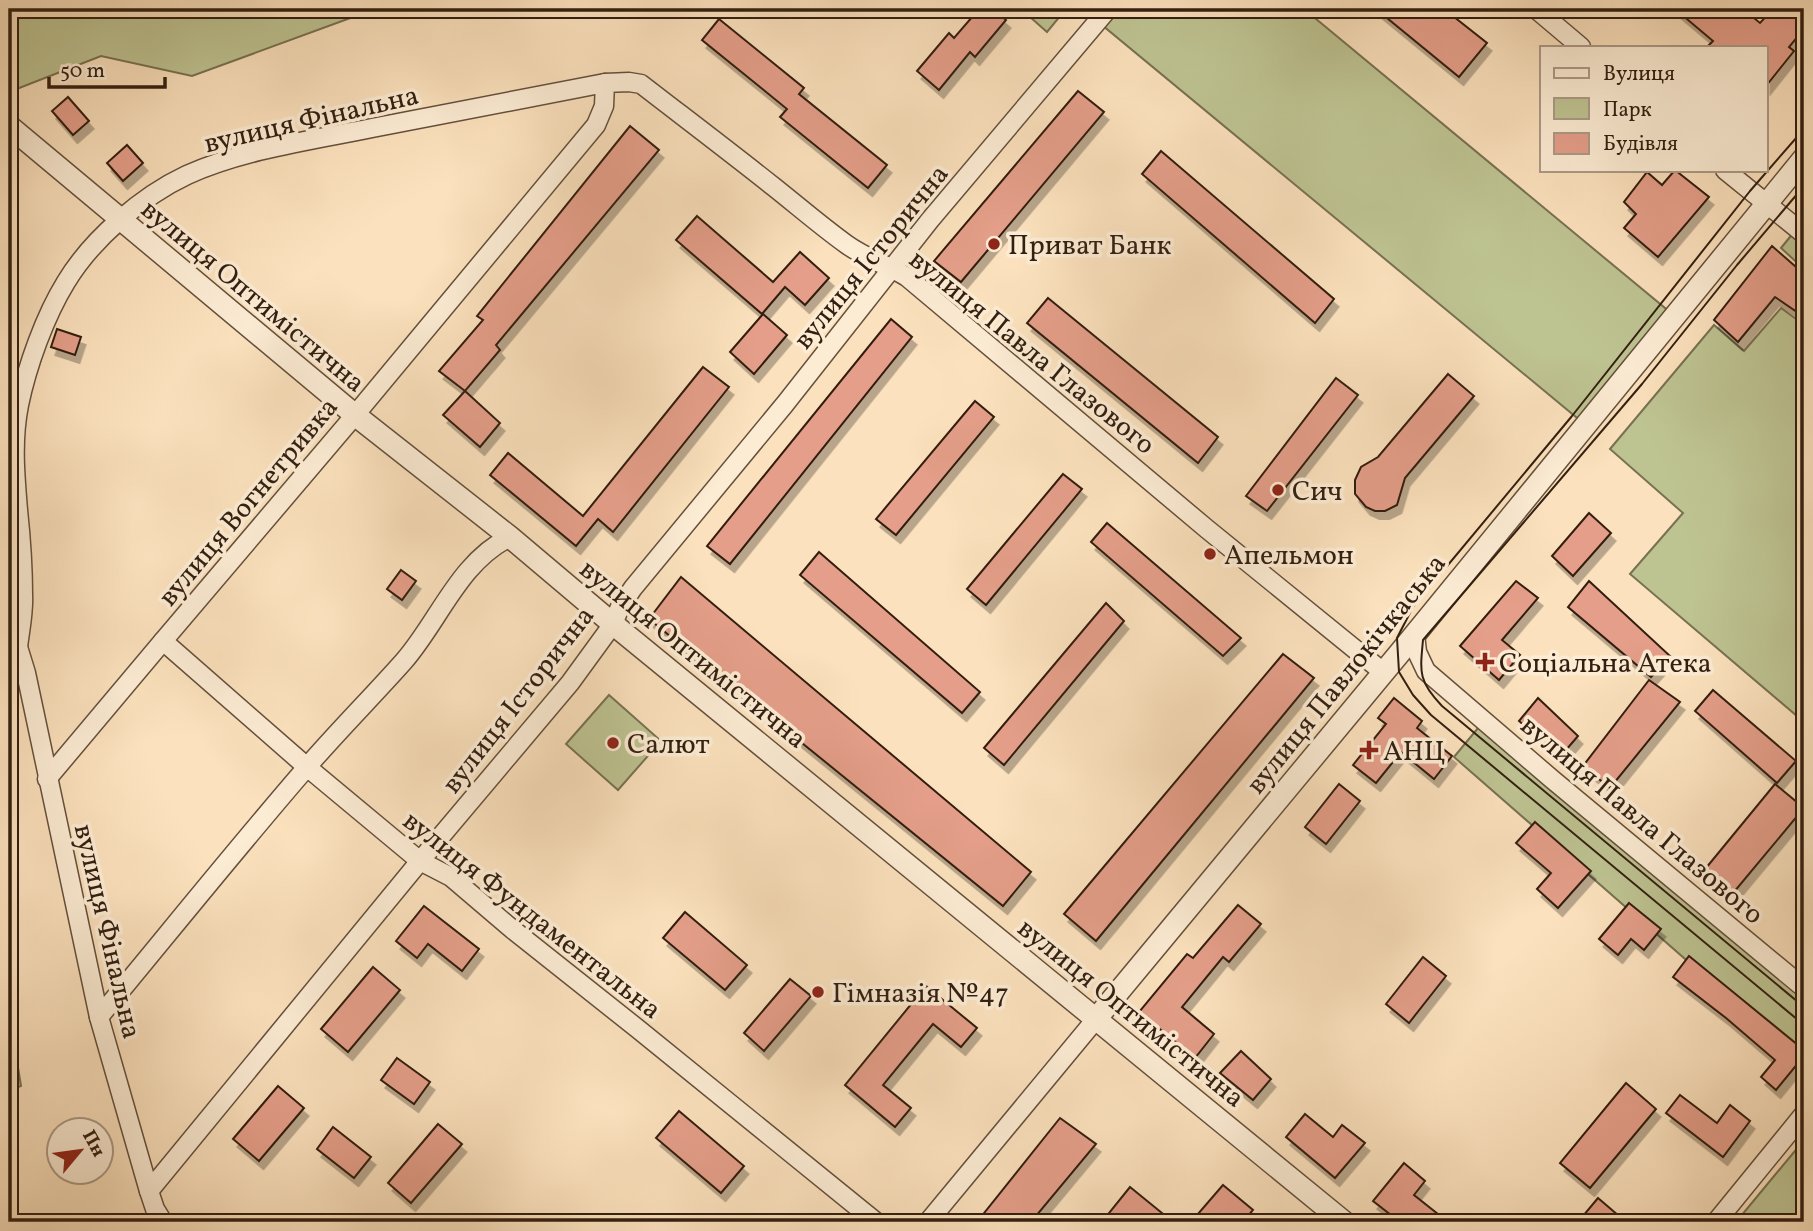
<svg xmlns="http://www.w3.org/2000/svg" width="1813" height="1231" font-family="Vollkorn,serif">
<defs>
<filter id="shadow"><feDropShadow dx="4.5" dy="8" stdDeviation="0" flood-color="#0004"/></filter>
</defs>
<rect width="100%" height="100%" fill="#fbe1bd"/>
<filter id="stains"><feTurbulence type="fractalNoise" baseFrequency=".00286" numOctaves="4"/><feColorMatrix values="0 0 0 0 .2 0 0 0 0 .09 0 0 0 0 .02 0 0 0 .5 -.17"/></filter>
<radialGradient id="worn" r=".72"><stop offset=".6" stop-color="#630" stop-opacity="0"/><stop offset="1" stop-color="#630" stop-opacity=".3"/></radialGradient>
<!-- green -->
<g fill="#bec392" stroke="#787152" stroke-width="2">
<path d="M9 9H375L192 76 101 56 9 92Z"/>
<path d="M1021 9H1066L1047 32Z"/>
<path d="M1115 9H1304L1671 313 1582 422 1102 25Z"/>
<path d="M1794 232 1804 240V269L1781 248Z"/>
<path d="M1781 308 1796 319 1804 309V722L1630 574 1683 513 1610 449 1714 325 1744 351Z"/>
<path d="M609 695 661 741 618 790 566 744Z"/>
<path d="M1488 716 1804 982V1063L1454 757Z"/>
<path d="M9 1012 21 1086 9 1091Z"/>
<path d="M1804 1140V1222H1736Z"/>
</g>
<!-- building -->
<g fill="#e49e89" stroke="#331f11" stroke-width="2" filter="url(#shadow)">
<path d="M979 9H993L1006 20 975 57 970 52 939 90 917 71 949 33 954 38Z"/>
<path d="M1376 9H1444L1487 43 1459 77Z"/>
<path d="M1675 9H1743L1760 23 1773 9H1804V29L1789 47 1794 51 1766 86V47H1707L1713 41Z"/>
<path d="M719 19 804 88 799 94 887 165 868 188 780 117 787 109 702 40Z"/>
<path d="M1078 91 1104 112 961 282 934 261Z"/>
<path d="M68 97 89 121 73 135 52 111Z"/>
<path d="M630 126 659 150 496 345 500 350 465 391 439 371 483 320 477 316Z"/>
<path d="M127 145 143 163 123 181 107 163Z"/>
<path d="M1161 151 1334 299 1315 323 1142 174Z"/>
<path d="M1675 170 1709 197 1658 257 1624 228 1636 214 1624 202 1647 172 1662 185Z"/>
<path d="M697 216 773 282 800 252 829 278 805 305 785 287 762 314 676 240Z"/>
<path d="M1772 246 1804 274V302L1797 312 1775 297 1738 342 1714 320Z"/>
<path d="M1048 298 1218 437 1198 463 1027 323Z"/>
<path d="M763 314 787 335 754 374 730 352Z"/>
<path d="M891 319 912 337 730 564 707 546Z"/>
<path d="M57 329 81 337 75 355 51 347Z"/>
<path d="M703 367 729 387 613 532 598 519 576 546 490 475 508 453 583 516Z"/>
<path d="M1448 374 1474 396 1405 478 1397 505 1385 511H1375L1366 507 1355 494V480L1361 467 1378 457Z"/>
<path d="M1336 378 1358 395 1267 511 1246 496Z"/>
<path d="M465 391 500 423 480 447 443 415Z"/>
<path d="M975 401 994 417 896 535 876 519Z"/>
<path d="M1063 474 1082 489 986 605 967 589Z"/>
<path d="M1589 513 1611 533 1573 576 1552 556Z"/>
<path d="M1107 523 1241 638 1223 656 1091 542Z"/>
<path d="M819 552 980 692 962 713 800 575Z"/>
<path d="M401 570 416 581 402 600 387 589Z"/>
<path d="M681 577 1031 872 1003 906 649 619Z"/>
<path d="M1516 581 1538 598 1502 640 1520 655 1499 680 1460 646Z"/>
<path d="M1589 581 1670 656 1651 677 1568 607Z"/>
<path d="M1106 603 1124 621 1004 765 984 748Z"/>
<path d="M1283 654 1314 678 1096 941 1064 914Z"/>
<path d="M1649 680 1680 702 1610 788 1583 766Z"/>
<path d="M1713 690 1796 761 1777 783 1695 711Z"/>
<path d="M1394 698 1422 721 1417 728 1452 756 1434 779 1401 752 1376 783 1353 765 1386 724 1378 718Z"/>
<path d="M1538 698 1578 736 1560 757 1519 721Z"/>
<path d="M1339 784 1360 801 1326 844 1305 827Z"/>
<path d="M1775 784 1804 808 1734 892 1706 868Z"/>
<path d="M1535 822 1591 871 1558 908 1537 889 1551 873 1516 843Z"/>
<path d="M1629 903 1661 929 1644 950 1631 939 1618 955 1599 939Z"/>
<path d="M1238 905 1261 924 1229 962 1223 957 1182 1007 1214 1034 1195 1058 1139 1012 1187 954 1193 958Z"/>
<path d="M424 906 479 949 462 971 428 944 417 958 396 941Z"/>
<path d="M685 912 747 965 725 990 663 938Z"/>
<path d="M1689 956 1804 1050V1056L1776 1090 1761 1077 1775 1060 1726 1018 1673 977Z"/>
<path d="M1423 957 1446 976 1409 1023 1386 1004Z"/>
<path d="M373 967 400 990 348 1052 321 1029Z"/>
<path d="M790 979 811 996 764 1051 744 1033Z"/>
<path d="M926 986 977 1028 961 1047 933 1024 883 1085 911 1108 895 1127 845 1085Z"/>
<path d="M1241 1051 1271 1079 1253 1100 1220 1073Z"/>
<path d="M397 1058 430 1082 414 1104 381 1080Z"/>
<path d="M1626 1083 1656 1109 1590 1188 1560 1163Z"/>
<path d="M278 1086 304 1108 259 1161 233 1139Z"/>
<path d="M1680 1095 1717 1123 1730 1105 1750 1121 1723 1157 1666 1113Z"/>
<path d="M679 1111 744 1166 721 1193 656 1138Z"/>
<path d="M1305 1114 1333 1137 1342 1125 1365 1143 1335 1178 1286 1137Z"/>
<path d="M1060 1118 1096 1144 1031 1222H977Z"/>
<path d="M438 1124 462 1144 411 1203 388 1183Z"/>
<path d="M333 1127 371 1157 354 1178 317 1149Z"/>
<path d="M1404 1163 1425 1181 1414 1195 1448 1222H1400L1373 1201Z"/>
<path d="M1223 1185 1253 1210 1243 1222H1191Z"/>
<path d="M1130 1187 1173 1222H1121L1109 1213Z"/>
<path d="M1598 1198 1626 1222H1578Z"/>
</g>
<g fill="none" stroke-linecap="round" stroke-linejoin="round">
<!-- minor casing -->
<g stroke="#65503c" stroke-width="21">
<g id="minor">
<path d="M1536 9 1581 47"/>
<path d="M1725 170 1804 234"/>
<path d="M1415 634 1417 652 1426 671 1553 780 1804 988"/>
<path d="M12 639 18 647 26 673 99 1017 149 1191 155 1209 163 1222"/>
<path d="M163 641 307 767 420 861 451 877 512 929 638 1029 876 1222"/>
<path d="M18 647C20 630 24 612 23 595 23 566 21 538 18 510 15 474 12 440 19 405 27 366 45 316 66 282 92 239 142 196 187 175 242 150 312 140 372 128 449 113 527 98 605 83"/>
<path d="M47 779 163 641 355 415 596 125 604 106 605 83 629 82 641 84C685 118 730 152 774 187 798 206 821 226 846 244 865 258 888 265 907 277L1207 529 1383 672"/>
<path d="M99 1017C168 934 236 849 307 767 338 731 372 697 404 661 439 621 459 562 510 537"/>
<path d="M149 1191 420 861 570 683 613 624 620 607 633 588 785 404 930 220 1108 9"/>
<path d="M928 1222 1096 1019"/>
<path d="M1716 1222 1804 1114"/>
</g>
</g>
<!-- tertiary casing -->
<g stroke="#65503c" stroke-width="24">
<g id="tertiary">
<path d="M9 126 355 415 510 537 613 624 1344 1222"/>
<path d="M1096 1019 1398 655 1804 158"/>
</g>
</g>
<!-- minor -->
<use href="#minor" stroke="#fcecd4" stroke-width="18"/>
<!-- tertiary -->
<use href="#tertiary" stroke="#fcecd4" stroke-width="21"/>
<!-- tram -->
<g stroke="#331f11" stroke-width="2">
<path d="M1804 129 1750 191 1572 416 1413 607 1397 638 1399 672 1413 695 1431 715 1804 1025"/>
<path d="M1804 186 1737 265 1642 384 1423 640C1420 672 1418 681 1442 706L1804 1007"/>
</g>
</g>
<!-- markers -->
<g fill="#8f2418" stroke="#fcecd4" stroke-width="2.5">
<circle cx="994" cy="244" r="7"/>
<circle cx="1278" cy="490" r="7"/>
<circle cx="1210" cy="554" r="7"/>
<path d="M1481.5 651.5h7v7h7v7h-7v7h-7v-7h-7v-7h7z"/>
<circle cx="613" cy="743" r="7"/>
<path d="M1365.5 739.5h7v7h7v7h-7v7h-7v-7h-7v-7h7z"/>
<circle cx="818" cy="992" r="7"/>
</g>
<g text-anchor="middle" stroke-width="7" stroke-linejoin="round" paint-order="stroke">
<!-- street labels -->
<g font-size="28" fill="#331f11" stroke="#fcecd4">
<text transform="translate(311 118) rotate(-13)" y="10">вулиця Фінальна</text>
<text transform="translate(870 256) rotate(-51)" y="10">вулиця Історична</text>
<text transform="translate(254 295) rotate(40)" y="10">вулиця Оптимістична</text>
<text transform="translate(1033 351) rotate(39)" y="10">вулиця Павла Глазового</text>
<text transform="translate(247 501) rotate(-50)" y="10">вулиця Вогнетривка</text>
<text transform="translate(694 653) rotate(39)" y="10">вулиця Оптимістична</text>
<text transform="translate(1345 673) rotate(-51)" y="10">вулиця Павлокічкаська</text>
<text transform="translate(517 699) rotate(-52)" y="10">вулиця Історична</text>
<text transform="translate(1643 819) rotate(40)" y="10">вулиця Павла Глазового</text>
<text transform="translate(533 914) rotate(38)" y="10">вулиця Фундаментальна</text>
<text transform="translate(109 931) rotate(77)" y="10">вулиця Фінальна</text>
<text transform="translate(1132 1012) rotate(39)" y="10">вулиця Оптимістична</text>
</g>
<!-- poi labels -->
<g font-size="28" fill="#331f11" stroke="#fcecd4" text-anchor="start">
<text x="1008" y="254">Приват Банк</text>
<text x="1292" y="500">Сич</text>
<text x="1224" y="564">Апельмон</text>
<text x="1499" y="672">Соціальна Атека</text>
<text x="627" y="753">Салют</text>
<text x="1383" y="760">АНЦ</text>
<text x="832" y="1002">Гімназія №47</text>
</g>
</g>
<!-- margin -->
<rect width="1813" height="1231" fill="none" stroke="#fbe1bd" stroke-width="35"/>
<rect x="10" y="10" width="1792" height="1210" fill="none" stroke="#331f11" stroke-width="3.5"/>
<rect x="18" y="18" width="1778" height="1196" fill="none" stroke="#331f11" stroke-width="2"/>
<!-- legend -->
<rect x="1540" y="46" width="228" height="126" fill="#fcecd4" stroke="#ac9a86" stroke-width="2"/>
<rect x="1554" y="68" width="35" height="10" fill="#fcecd4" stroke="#ac9a86" stroke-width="2"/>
<text x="1603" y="80" font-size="21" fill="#331f11">Вулиця</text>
<rect x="1554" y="98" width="35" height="21" fill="#bec392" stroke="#ac9a86" stroke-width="2"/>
<text x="1603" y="116" font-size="21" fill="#331f11">Парк</text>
<rect x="1554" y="133" width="35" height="21" fill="#e49e89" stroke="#ac9a86" stroke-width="2"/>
<text x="1603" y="150" font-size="21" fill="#331f11">Будівля</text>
<!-- north arrow -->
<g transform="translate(80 1151) rotate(61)"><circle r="33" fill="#fcecd4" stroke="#ac9a86" stroke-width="2"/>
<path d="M0-5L12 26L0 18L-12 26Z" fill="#8f2418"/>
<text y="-10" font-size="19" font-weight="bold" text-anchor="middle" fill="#331f11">Пн</text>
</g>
<!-- scale -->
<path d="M49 77v10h116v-10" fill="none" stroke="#331f11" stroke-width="3.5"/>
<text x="60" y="77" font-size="21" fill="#331f11" stroke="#fcecd4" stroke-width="5" paint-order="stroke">50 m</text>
<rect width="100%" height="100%" filter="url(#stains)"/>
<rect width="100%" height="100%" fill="url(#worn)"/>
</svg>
